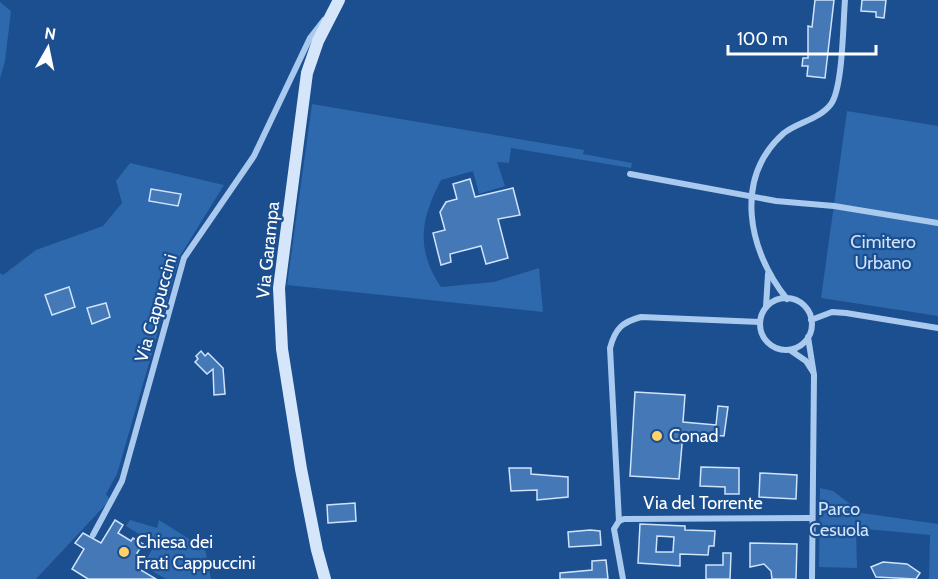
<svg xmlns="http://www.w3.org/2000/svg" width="938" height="579" font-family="Cabin,sans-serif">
<rect width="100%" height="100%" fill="#1b4f8f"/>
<!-- green -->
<g fill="#2e69ad">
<path d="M0 2 11 11 5 61 0 79Z"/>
<path d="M312 104 584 150 583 154 632 163 631 168 511 148 509 163 497 162 505 186 479 194 473 171 441 180C421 219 415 248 441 287L494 282 539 268 543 312 287 285Z"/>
<path d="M847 111 938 126V316L821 298Z"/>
<path d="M130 163 224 185 180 256 117 474 106 494 110 500 36 579H0V273L3 275 36 250 103 226 122 203 116 181Z"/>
<path d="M820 488 833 491 862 513 938 524V579H929L930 535 856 528 857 568 819 567Z"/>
<path d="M130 520 157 528 159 520 205 549 211 579H166L143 566 155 544 126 526Z"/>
</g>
<!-- building -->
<g fill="#4478b7" stroke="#cfe3fa" stroke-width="1.5" fill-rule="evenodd">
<path d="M815 0H834L825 78 807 76 808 66H802L803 58H808V26L812 27Z"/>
<path d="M862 0H886L884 18 876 17V12L861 11Z"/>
<path d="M470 179 475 197 513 188 520 215 498 219 508 258 486 264 481 246 450 254 451 262 441 265 433 233 445 230 440 212 446 202 457 199 453 184Z"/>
<path d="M151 189 181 194 178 206 149 201Z"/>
<path d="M69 287 75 307 52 315 45 295Z"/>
<path d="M106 303 110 317 92 324 87 308Z"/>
<path d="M201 351 205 356 208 353 223 368 225 394 214 395 213 369 207 374 195 362 198 359 196 356Z"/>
<path d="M635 392 685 395 683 422 716 425 718 406 728 407 724 436 683 433 679 479 630 476Z"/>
<path d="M701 467 739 468V494H725V487L700 486Z"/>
<path d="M509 468H531V474L568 477V497L537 500V490L511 491Z"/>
<path d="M760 473 797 475 796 499 759 497Z"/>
<path d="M355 503 356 521 328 523 327 505Z"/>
<path d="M115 520 123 525 118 533 131 541 133 538 143 544 137 553 141 561 139 569 156 579H88L72 569 84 549 75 543 83 533 101 543Z"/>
<path d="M640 524 685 526V530L715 531 714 546H709L708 555 680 554V566L638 563ZM657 536 674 537 673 552H656Z"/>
<path d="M590 530 600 531 601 545 569 547 568 532Z"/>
<path d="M750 543 797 544 796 579H772L771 571 764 564 750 567Z"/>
<path d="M723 553H731L730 579H706V565H723Z"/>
<path d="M606 560 608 579H560V573L592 570V561Z"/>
<path d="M883 562 907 564 920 573 916 579 876 577 871 567Z"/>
</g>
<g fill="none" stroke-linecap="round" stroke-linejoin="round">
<!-- street -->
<g stroke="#a9c9ee" stroke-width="6">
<path d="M630 174 776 201 834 206 938 223"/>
<circle cx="786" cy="324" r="26"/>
<path d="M787 299C748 251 733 178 784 133 798 122 820 119 831 104 843 87 843 23 845 0"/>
<path d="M766 307 768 274"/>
<path d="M811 320 832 312 846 313 938 328"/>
<path d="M808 337 814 375 812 579"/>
<path d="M790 350 806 361 813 372"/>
<path d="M619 521 610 348C615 329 622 322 641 317L760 322"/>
<path d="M93 535 122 481 184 258 254 156 310 38 324 20"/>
<path d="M623 579 614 529 619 521 624 519 811 518"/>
</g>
<!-- secondary -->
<path stroke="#d6e6fa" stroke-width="12" d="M325 579 317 550 301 469 282 349 279 288 307 73 318 41 339 0"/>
</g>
<!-- markers -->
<g fill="#ffd166" stroke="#1b4f8f" stroke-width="2">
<circle cx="657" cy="436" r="6"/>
<circle cx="124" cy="552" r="6"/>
</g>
<g text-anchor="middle" stroke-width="4.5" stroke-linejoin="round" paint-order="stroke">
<!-- park labels -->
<g font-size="18" fill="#cfe3fa" stroke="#1b4f8f">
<text x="883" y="248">Cimitero<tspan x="883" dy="21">Urbano</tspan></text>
<text x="839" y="515">Parco<tspan x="839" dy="21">Cesuola</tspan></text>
</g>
<!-- street labels -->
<g font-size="18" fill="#fff" stroke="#1b4f8f">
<text transform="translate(268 250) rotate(-84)" y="6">Via Garampa</text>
<text transform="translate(156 308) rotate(-74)" y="6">Via Cappuccini</text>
<text x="703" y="509">Via del Torrente</text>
</g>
<!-- poi labels -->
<g font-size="18" fill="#fff" stroke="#1b4f8f" text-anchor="start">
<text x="669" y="442">Conad</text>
<text x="136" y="548">Chiesa dei<tspan x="136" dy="21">Frati Cappuccini</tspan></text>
</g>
</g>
<!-- north arrow -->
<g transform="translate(48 48) rotate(9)" stroke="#1b4f8f" stroke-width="4.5" paint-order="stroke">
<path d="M0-4.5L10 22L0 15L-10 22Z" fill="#ffffff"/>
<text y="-9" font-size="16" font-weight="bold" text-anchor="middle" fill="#ffffff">N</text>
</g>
<!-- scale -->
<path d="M728 45v9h148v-9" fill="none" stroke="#ffffff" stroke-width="3"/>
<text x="737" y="45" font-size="18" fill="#ffffff" stroke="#1b4f8f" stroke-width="4.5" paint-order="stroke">100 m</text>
</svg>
